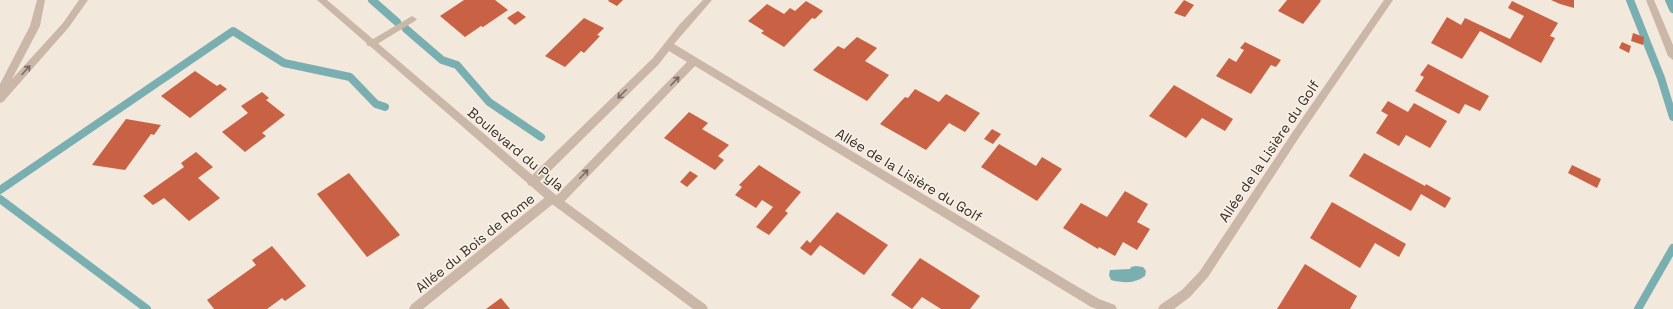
<svg xmlns="http://www.w3.org/2000/svg" width="1673" height="309" font-family="'Space Grotesk',sans-serif">
<rect width="100%" height="100%" fill="#f3e8dc"/>
<!-- water -->
<path fill="#7aafb1" d="M1136 266 1143 267 1146 271 1145 276C1134 284 1123 283 1111 280L1109 275 1110 270 1130 269 1131 267Z"/>
<g fill="none" stroke-linecap="round" stroke-linejoin="round">
<!-- stream -->
<g stroke="#7aafb1" stroke-width="8">
<path d="M372 0 397 22"/>
<path d="M1630 0 1661 78 1673 117"/>
<path d="M1669 0 1673 9"/>
<path d="M406 29 442 60 457 65 489 102 541 137"/>
<path d="M0 190 233 31 284 63 350 77 376 104 385 107"/>
<path d="M0 199 147 309"/>
<path d="M1638 309 1673 248"/>
</g>
</g>
<!-- building -->
<g fill="#c96244">
<path d="M464 0H495L508 10 483 27 481 26 465 37 440 16Z"/>
<path d="M609 0H623L617 6 608 1Z"/>
<path d="M1184 0 1194 5 1185 17 1174 13Z"/>
<path d="M1287 0H1320L1321 1 1303 24 1278 11Z"/>
<path d="M1551 0H1574V8L1560 4Z"/>
<path d="M806 1 823 11 815 19 812 18 784 47 761 33 764 31 748 21 767 4 784 14 790 8 795 11Z"/>
<path d="M1512 1 1558 23 1550 36 1555 38 1541 63 1480 31 1462 59 1431 43 1447 17 1461 25 1465 18 1510 39 1524 16 1508 8Z"/>
<path d="M518 11 526 17 515 25 507 18Z"/>
<path d="M584 18 604 28 597 35 600 36 584 53 581 51 565 67 545 56Z"/>
<path d="M1633 33 1644 37 1643 45 1631 41Z"/>
<path d="M857 37 877 48 865 61 889 75 867 101 813 70 838 46 844 49Z"/>
<path d="M1245 42 1281 60 1276 67 1271 65 1251 94 1216 76 1229 58 1236 62 1244 50 1240 48Z"/>
<path d="M1622 42 1631 46 1629 53 1619 48Z"/>
<path d="M1428 64 1489 96 1480 111 1465 104 1459 114 1415 91 1424 77 1420 75Z"/>
<path d="M195 71 217 86 220 84 227 89 190 118 161 96Z"/>
<path d="M1174 85 1233 119 1225 131 1202 118 1186 138 1149 116Z"/>
<path d="M915 89 939 102 946 94 980 113 965 132 949 123 926 150 880 124 905 97 908 98Z"/>
<path d="M262 92 269 98 266 100 285 115 262 133 266 136 245 152 222 132 248 113 241 106Z"/>
<path d="M1388 101 1408 112 1414 103 1447 121 1430 148 1406 135 1399 146 1376 133 1388 115 1381 111Z"/>
<path d="M689 112 708 123 702 129 729 145 718 156 724 160 715 170 664 138Z"/>
<path d="M126 119 161 125 154 135 151 134 125 170 92 165Z"/>
<path d="M992 129 1001 134 993 144 984 139Z"/>
<path d="M999 144 1036 166 1042 157 1062 169 1037 201 981 167Z"/>
<path d="M196 152 213 167 198 178 220 198 189 221 164 198 153 205 143 196 184 167 181 163Z"/>
<path d="M1364 153 1425 186 1426 184 1451 198 1445 208 1421 194 1411 211 1349 176Z"/>
<path d="M759 165 801 192 785 211 788 213 769 235 756 227 773 207 762 200 756 208 735 195 742 187 739 185Z"/>
<path d="M1572 165 1601 179 1597 188 1568 173Z"/>
<path d="M690 171 698 176 687 187 680 182Z"/>
<path d="M349 173 400 235 367 257 317 194Z"/>
<path d="M1125 191 1148 204 1137 222 1150 229 1137 250 1123 242 1115 256 1099 247 1098 249 1063 228 1081 203 1107 217Z"/>
<path d="M1332 202 1406 244 1399 257 1375 243 1360 268 1310 238Z"/>
<path d="M837 212 888 245 864 275 820 245 811 256 800 248 807 240 810 243Z"/>
<path d="M272 246 306 286 285 301 282 298 267 309H214L207 300 256 265 252 260Z"/>
<path d="M920 258 980 296 970 309H941L922 297 912 309 891 295Z"/>
<path d="M1305 264 1357 296 1350 309H1277Z"/>
<path d="M501 298 510 309H486Z"/>
</g>
<g fill="none" stroke-linecap="round" stroke-linejoin="round">
<!-- service -->
<path fill="#cbb7a7" fill-rule="evenodd" d="M412 16 417 19 415 21 374 46H368L366 44 368 42Z"/>
<!-- minor -->
<g fill="#cbb7a7" fill-rule="evenodd">
<path d="M703 0H712L674 44 1073 284 1099 299 1115 305 1117 309H1097L1091 307 695 66 561 205 557 206 553 204 423 309H409L411 305 548 195 552 194 556 196 687 62 669 51 659 64 536 185 532 186 528 185 527 182 528 179 653 58 680 24Z"/>
<path d="M1384 0H1393L1298 139 1208 277 1190 297 1174 309H1158L1160 305 1182 290 1200 271 1292 133Z"/>
<path d="M1646 0H1654L1673 45V60L1668 56Z"/>
</g>
<!-- tertiary -->
<g fill="#cbb7a7" fill-rule="evenodd">
<path d="M37 0H45L40 26 12 79 63 23 79 0H88L69 27 3 102 0 103V84L30 26Z"/>
<path d="M317 0H327L556 195 706 305 708 309H693L548 201Z"/>
</g>
</g>
<!-- one-way arrows -->
<defs><path id="oneway-shaft" d="M-6 0H5M1.5-3L5.5 0L1.5 3" fill="none" stroke-width="1.6" stroke-linecap="round" stroke-linejoin="round"/></defs>
<g stroke="#7a6b61">
<use href="#oneway-shaft" transform="translate(26 70) rotate(-48)"/>
<use href="#oneway-shaft" transform="translate(675 81) rotate(-46)"/>
<use href="#oneway-shaft" transform="translate(622 94) rotate(135)"/>
<use href="#oneway-shaft" transform="translate(584 174) rotate(-46)"/>
</g>
<g text-anchor="middle" stroke-width="3" stroke-linejoin="round" paint-order="stroke">
<!-- street labels -->
<g font-size="14" fill="#382d28" stroke="#faf2e8">
<text transform="translate(516 149) rotate(40)" y="5">Boulevard du Pyla</text>
<text transform="translate(1269 151) rotate(-56)" y="5">Allée de la Lisière du Golf</text>
<text transform="translate(909 175) rotate(31)" y="5">Allée de la Lisière du Golf</text>
<text transform="translate(475 243) rotate(-39)" y="5">Allée du Bois de Rome</text>
</g>
</g>
</svg>
